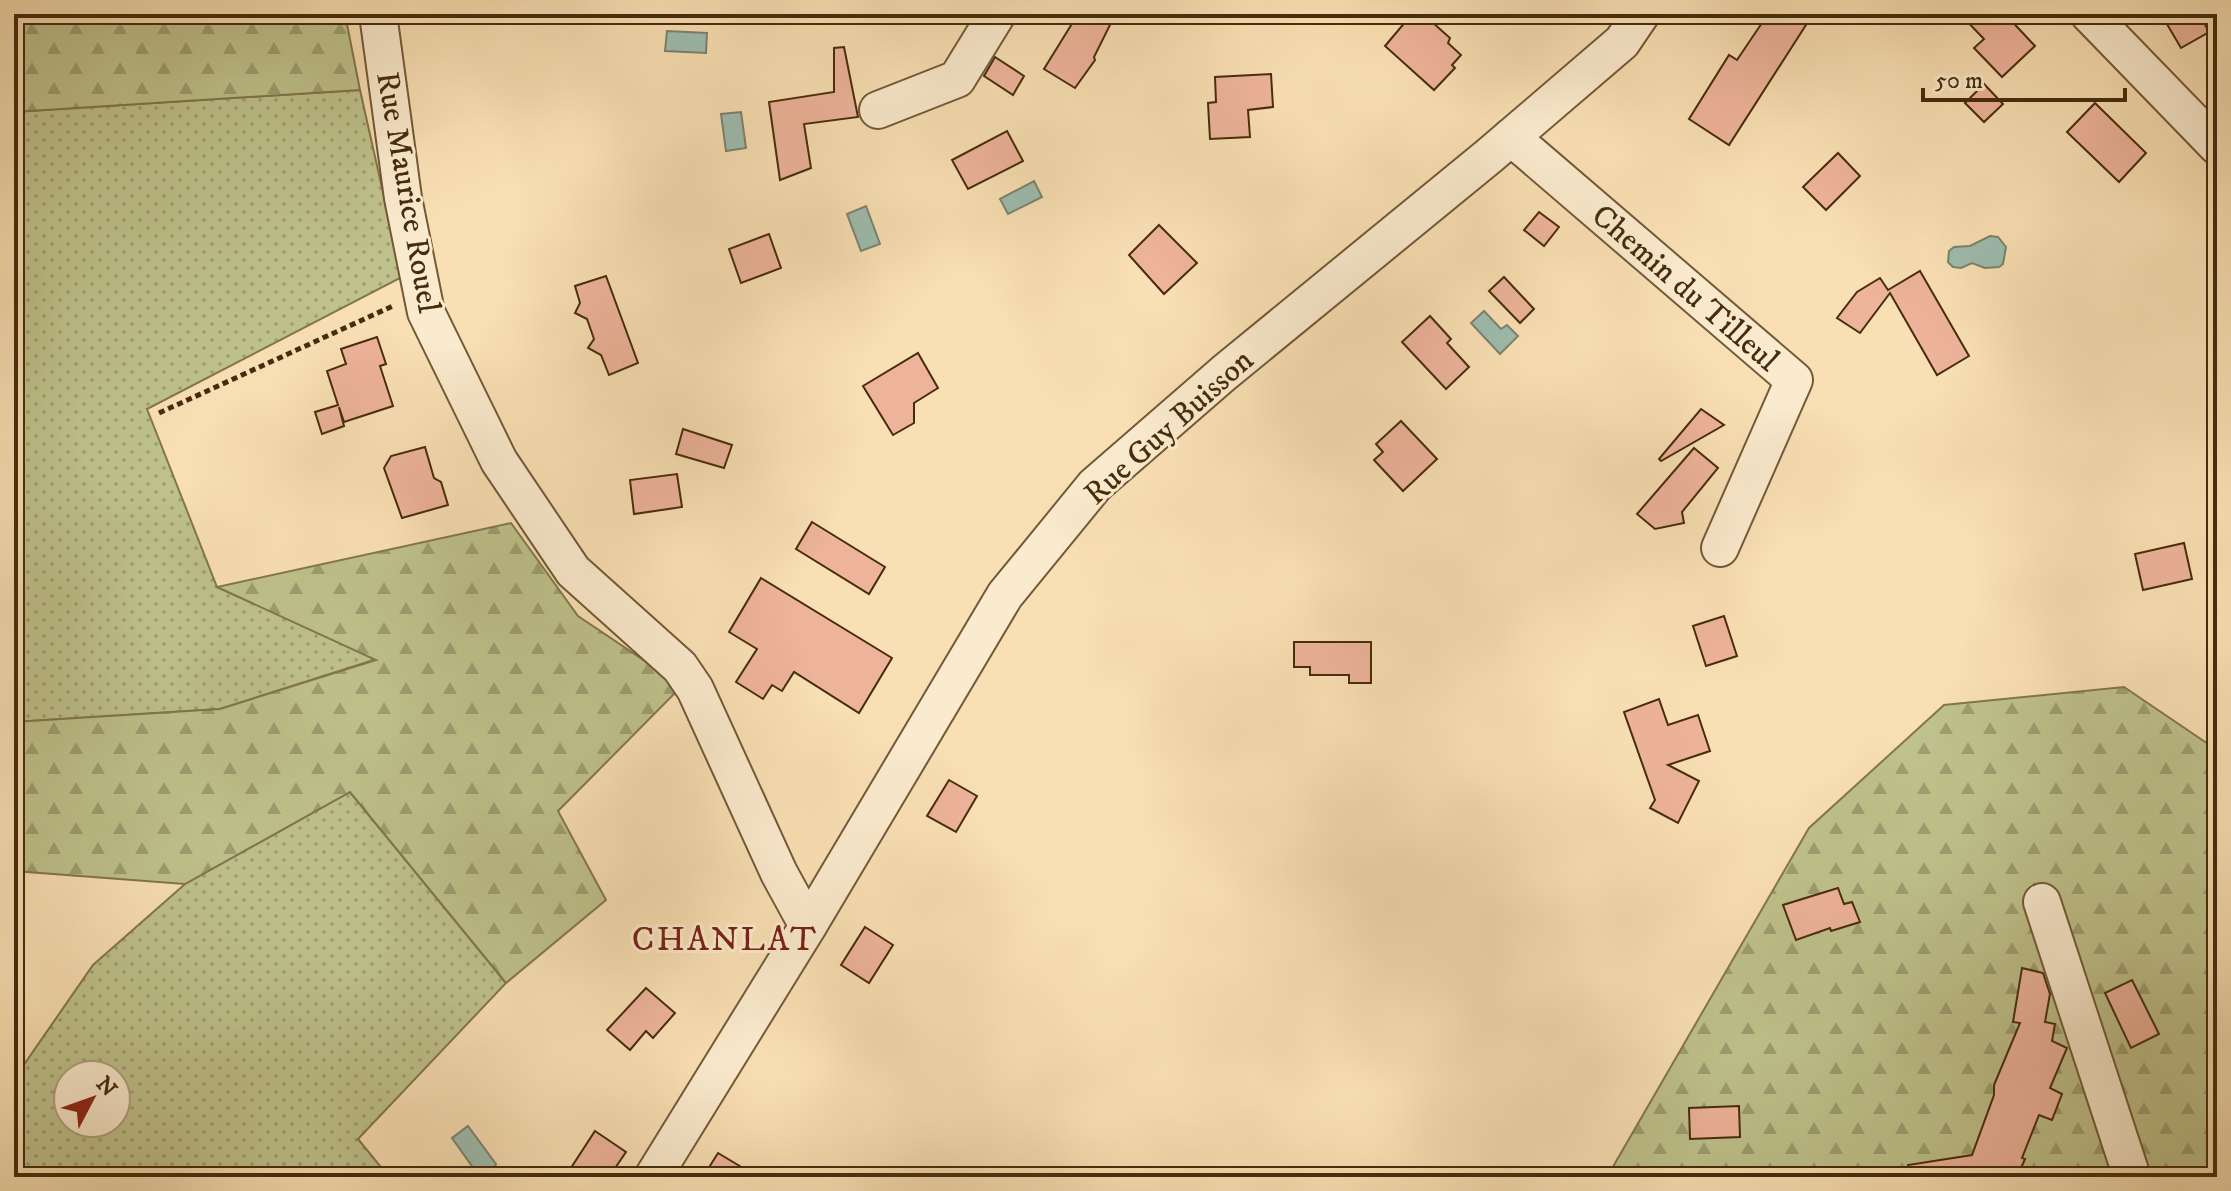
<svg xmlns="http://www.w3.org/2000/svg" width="2231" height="1191" font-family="'IM FELL DW Pica',serif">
<defs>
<pattern id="grass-dots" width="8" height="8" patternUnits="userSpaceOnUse" patternTransform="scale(2)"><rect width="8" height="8" fill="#bfc28c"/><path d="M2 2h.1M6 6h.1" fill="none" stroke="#9d9e71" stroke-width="1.8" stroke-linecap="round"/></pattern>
<pattern id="forest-firs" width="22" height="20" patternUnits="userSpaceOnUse" patternTransform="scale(2)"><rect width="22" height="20" fill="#bfc28c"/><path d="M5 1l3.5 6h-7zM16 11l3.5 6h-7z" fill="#9d9e71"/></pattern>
</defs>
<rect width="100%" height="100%" fill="#f9e0b4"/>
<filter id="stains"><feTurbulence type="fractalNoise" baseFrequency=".0025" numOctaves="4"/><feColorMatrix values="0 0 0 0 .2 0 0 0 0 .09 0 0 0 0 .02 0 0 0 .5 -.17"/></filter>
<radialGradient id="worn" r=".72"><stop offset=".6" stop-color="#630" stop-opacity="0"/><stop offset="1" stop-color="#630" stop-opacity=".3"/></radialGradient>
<!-- grass -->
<g fill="url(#grass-dots)" stroke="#82774c" stroke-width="2" fill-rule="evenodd">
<path d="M360 90 402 277 147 409 217 587 377 659 220 709 14 722V112Z"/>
<path d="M350 792 506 983 358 1139 389 1177H14V1074L23 1066 93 965 185 884ZM68 1075H116V1123H68Z"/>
</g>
<!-- forest -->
<g fill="url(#forest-firs)" stroke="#82774c" stroke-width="2">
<path d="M14 14H345L360 90 14 112Z"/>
<path d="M511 523 578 616 682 686 558 811 606 900 506 983 350 792 185 884 14 871V722L220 709 376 660 217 587Z"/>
<path d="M2124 687 2217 750V1177H1607L1809 828 1944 705Z"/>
</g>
<!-- water -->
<g fill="#9ebdb0" stroke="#7b836f" stroke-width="2">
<path d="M667 31 707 33 706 53 665 51Z"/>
<path d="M741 112 746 148 726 151 721 114Z"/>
<path d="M1034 181 1042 197 1008 214 1000 199Z"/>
<path d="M866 206 880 244 861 251 847 214Z"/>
<path d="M1990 236 1998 237 2006 247 2003 264 1999 267 1985 268 1972 263 1961 268 1953 267 1948 262 1949 251 1954 247 1970 246Z"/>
<path d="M1484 311 1501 329 1507 325 1518 336 1500 354 1471 323Z"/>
<path d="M468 1126 496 1164 491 1175 483 1173 479 1176 452 1138Z"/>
</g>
<!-- building -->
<g fill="#eeb49b" stroke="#462c0d" stroke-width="2">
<path d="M1078 14H1096L1111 23 1094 57 1095 60 1075 88 1044 69Z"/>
<path d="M1412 14H1423L1450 38 1448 43 1461 55 1452 65 1455 68 1434 90 1385 46Z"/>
<path d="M1768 14H1813L1729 145 1689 119 1729 55 1737 60Z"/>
<path d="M1960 14H2005L2035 46 2002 77 1974 48 1984 39Z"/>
<path d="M2161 14H2199L2209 32 2181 48Z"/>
<path d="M844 47 858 117 804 124 811 168 780 180 769 102 834 92V48Z"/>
<path d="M995 57 1024 76 1013 95 984 76Z"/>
<path d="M1271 74 1273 107 1248 110 1250 137 1210 139 1208 103 1216 102 1215 77Z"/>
<path d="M1984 84 2003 104 1984 122 1965 103Z"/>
<path d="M2095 103 2146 153 2119 182 2067 132Z"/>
<path d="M1007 131 1023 161 968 189 952 160Z"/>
<path d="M1838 153 1860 176 1826 210 1803 187Z"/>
<path d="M1539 212 1559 227 1544 246 1524 230Z"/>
<path d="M1159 225 1197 263 1164 294 1129 255Z"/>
<path d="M769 234 781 268 741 283 729 249Z"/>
<path d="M1920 271 1969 356 1937 375 1890 293 1860 333 1837 318 1857 292 1880 278 1888 290Z"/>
<path d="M606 276 638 363 609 375 601 355 588 348 594 339 587 319 575 313 580 303 575 286Z"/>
<path d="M1504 277 1534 309 1520 323 1489 291Z"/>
<path d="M1430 316 1451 339 1447 343 1469 367 1446 389 1402 342Z"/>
<path d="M377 337 386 364 380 366 393 406 344 422 339 407 344 426 322 434 315 412 338 405 327 371 346 364 341 349Z"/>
<path d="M918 353 938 388 914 403V423L893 435 863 386Z"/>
<path d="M1701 409 1724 425 1661 461 1659 459Z"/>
<path d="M1401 421 1437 459 1403 491 1374 460 1383 452 1376 444Z"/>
<path d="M683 429 732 445 724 468 676 454Z"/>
<path d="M425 447 434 478 441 482 448 505 402 518 384 468 391 456Z"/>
<path d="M1694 448 1718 468 1682 512 1684 523 1655 529 1637 514Z"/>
<path d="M677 474 682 507 634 514 630 480Z"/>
<path d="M812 522 885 567 869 594 796 549Z"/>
<path d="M2184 543 2192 579 2143 590 2135 554Z"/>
<path d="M761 578 892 658 859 713 794 672 782 691 772 685 763 699 736 682 757 649 729 632Z"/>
<path d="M1724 616 1737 656 1706 666 1693 626Z"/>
<path d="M1294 642H1371V683H1349V675H1310V667H1294Z"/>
<path d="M1659 699 1668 725 1698 715 1710 751 1668 765 1699 781 1678 823 1650 808 1655 800 1624 712Z"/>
<path d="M949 780 977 796 956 832 927 816Z"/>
<path d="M1838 888 1844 904 1852 902 1860 922 1831 931 1830 928 1796 940 1783 905Z"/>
<path d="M865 927 893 945 869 983 841 965Z"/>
<path d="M2022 968 2043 973 2050 994 2045 1022 2055 1024 2052 1041 2067 1048 2050 1088 2062 1094 2052 1120 2039 1115 2022 1158 2025 1159 2018 1175 1997 1177V1171L1963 1177H1909L1908 1165 1972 1155 1994 1095V1085L2020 1023 2013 1022Z"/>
<path d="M2132 980 2159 1034 2131 1048 2105 993Z"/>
<path d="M646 988 675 1013 653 1038 646 1031 630 1050 607 1030Z"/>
<path d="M1739 1106 1740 1137 1690 1139 1689 1108Z"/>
<path d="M595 1131 626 1152 609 1177H565Z"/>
<path d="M718 1153 758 1177H703Z"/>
</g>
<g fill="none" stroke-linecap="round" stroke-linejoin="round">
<!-- minor casing -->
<g stroke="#735937" stroke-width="40">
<g id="minor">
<path d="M378 14 403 198 426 312 499 461 573 571 680 667 695 689 779 873 808 926"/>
<path d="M2089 14 2217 146"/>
<path d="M878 110 957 79 997 14"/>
<path d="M1511 137 1794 380 1720 548"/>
<path d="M2042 902 2130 1171"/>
<path d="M653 1177 808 926 1005 595 1095 485 1224 373 1489 156 1622 42 1641 14"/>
</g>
</g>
<!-- path -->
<path stroke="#462c0d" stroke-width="5" stroke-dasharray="6 4" stroke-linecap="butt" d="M159 413 395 305"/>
<!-- minor -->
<use href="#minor" stroke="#fbebce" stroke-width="36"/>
</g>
<g text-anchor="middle" stroke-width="6" stroke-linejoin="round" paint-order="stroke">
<!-- street labels -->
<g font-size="32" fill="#462c0d" stroke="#fbebce">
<text transform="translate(409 192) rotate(80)" y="11">Rue Maurice Rouel</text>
<text transform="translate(1686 287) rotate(41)" y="11">Chemin du Tilleul</text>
<text transform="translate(1168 426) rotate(-42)" y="11">Rue Guy Buisson</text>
</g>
<!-- neighbourhood labels -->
<g font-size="34" letter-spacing="2" fill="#7a1f14" stroke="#fbebce">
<text x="725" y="950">CHANLAT</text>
</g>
</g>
<!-- margin -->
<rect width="2231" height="1191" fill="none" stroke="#f9e0b4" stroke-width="48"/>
<rect x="16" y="16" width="2199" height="1159" fill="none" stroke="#462c0d" stroke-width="4"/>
<rect x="24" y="24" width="2183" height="1143" fill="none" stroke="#462c0d" stroke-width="2"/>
<!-- north arrow -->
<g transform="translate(92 1099) rotate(49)"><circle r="38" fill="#fbebce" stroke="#b39f81" stroke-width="2"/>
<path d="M0-6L14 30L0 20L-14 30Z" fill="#8f2418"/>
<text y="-12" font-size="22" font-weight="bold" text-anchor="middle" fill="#462c0d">N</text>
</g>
<!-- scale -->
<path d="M1923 88v12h202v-12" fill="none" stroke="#462c0d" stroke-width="4"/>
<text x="1935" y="88" font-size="24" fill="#462c0d" stroke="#fbebce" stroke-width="6" paint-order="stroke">50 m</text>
<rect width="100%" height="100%" filter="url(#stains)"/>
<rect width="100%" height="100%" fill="url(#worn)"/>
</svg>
